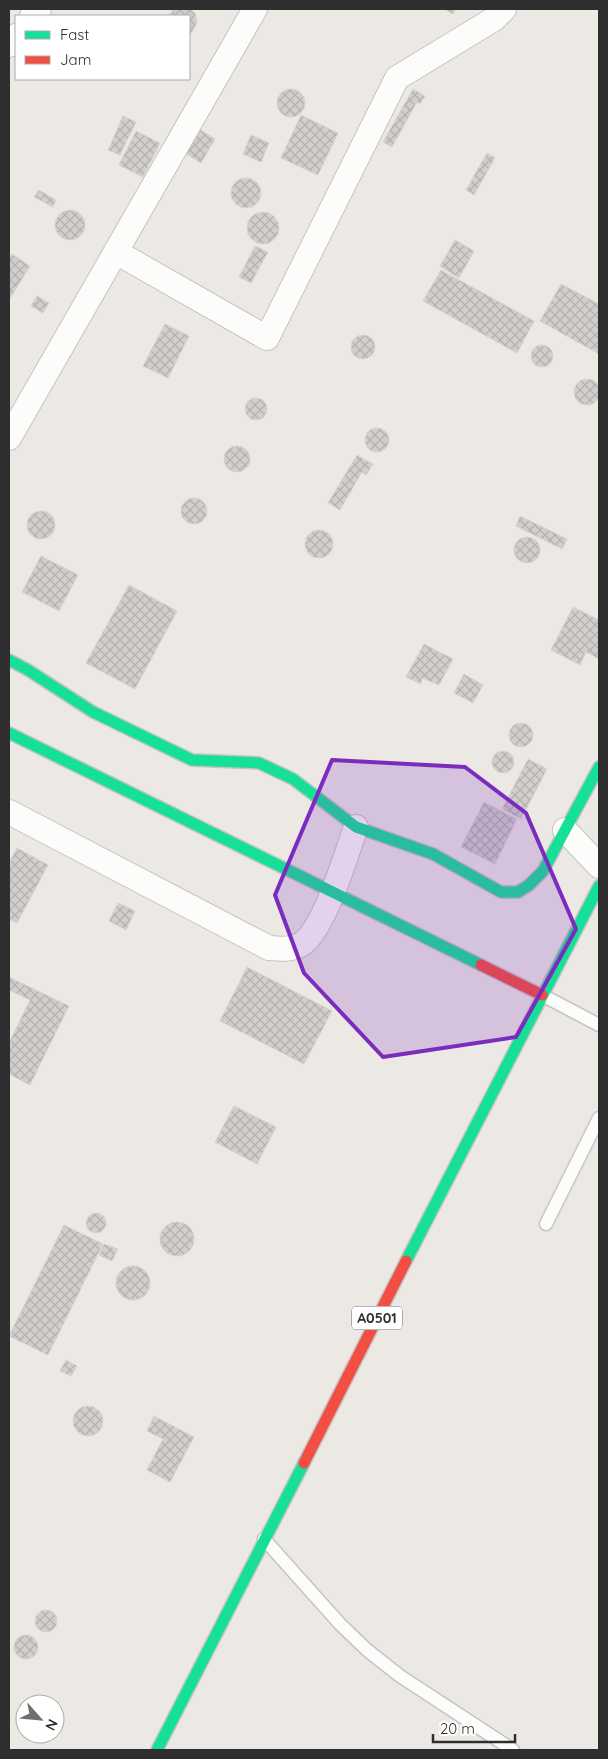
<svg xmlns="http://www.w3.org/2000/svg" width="608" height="1759" font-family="Quicksand,sans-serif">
<defs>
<pattern id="building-cross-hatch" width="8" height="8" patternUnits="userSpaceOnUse" patternTransform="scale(1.25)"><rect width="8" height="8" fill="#d1cecb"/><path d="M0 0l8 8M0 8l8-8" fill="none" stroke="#b4b1af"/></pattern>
</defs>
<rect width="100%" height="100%" fill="#ece8e4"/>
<!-- building -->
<g fill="url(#building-cross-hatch)" stroke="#d7d4d0">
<path d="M174 9H190L195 13 197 22 193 31 190 34 189 16H168Z"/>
<path d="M444 9H456L453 14Z"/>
<path d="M413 89 425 96 420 104 417 102 392 147 383 142Z"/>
<circle cx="291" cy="103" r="14"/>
<path d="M301 115 338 133 318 175 281 158Z"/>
<path d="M123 116 136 122 120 155 108 150Z"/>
<path d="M199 129 215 139 201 163 185 153Z"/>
<path d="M136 131 160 143 143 177 119 165Z"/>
<path d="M251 135 269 143 261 162 243 154Z"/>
<path d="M487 153 495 158 474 195 466 190Z"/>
<circle cx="246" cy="193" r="15"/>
<path d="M39 190 56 200 53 207 34 197Z"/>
<circle cx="70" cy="225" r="15"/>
<circle cx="263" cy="228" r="16"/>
<path d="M455 240 474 251 459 278 440 266Z"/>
<path d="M255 246 268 252 251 283 239 277Z"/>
<path d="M12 254 30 266 9 300V258Z"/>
<path d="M441 270 534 321 517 353 423 301Z"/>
<path d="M561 284 599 304V354L540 321Z"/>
<path d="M37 296 49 303 43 313 31 306Z"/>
<path d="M165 324 189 336 168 378 143 366Z"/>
<circle cx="363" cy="347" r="12"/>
<circle cx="542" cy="356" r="11"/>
<circle cx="587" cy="392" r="13"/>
<circle cx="256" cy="409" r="11"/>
<circle cx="377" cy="440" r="12"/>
<circle cx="237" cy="459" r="13"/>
<path d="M357 455 373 464 366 475 362 472 340 510 328 503Z"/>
<circle cx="194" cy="511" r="13"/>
<circle cx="41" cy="525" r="14"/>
<path d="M520 516 567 539 562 549 516 526Z"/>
<circle cx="319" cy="544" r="14"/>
<circle cx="527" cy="550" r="13"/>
<path d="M41 556 78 575 59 611 22 592Z"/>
<path d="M129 585 177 611 135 689 86 663Z"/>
<path d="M573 607 599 620V659L586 652 580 665 551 650Z"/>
<path d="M424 644 453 659 439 685 422 678 421 684 406 677Z"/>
<path d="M464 674 483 685 473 703 454 693Z"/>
<circle cx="521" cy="735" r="12"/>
<circle cx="503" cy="762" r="11"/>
<path d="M528 759 547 769 521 819 502 809Z"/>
<path d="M484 802 517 819 495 864 461 847Z"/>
<path d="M17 848 48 865 17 923 9 919V863Z"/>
<path d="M118 903 135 911 126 930 109 921Z"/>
<path d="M247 967 332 1011 304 1064 220 1021Z"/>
<path d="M9 977 69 1006 30 1085 9 1074V1043L30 1000 9 990Z"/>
<path d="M234 1106 276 1127 257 1164 215 1142Z"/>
<circle cx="96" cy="1223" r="10"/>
<circle cx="177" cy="1239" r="17"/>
<path d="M64 1225 103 1244 48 1355 9 1336Z"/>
<path d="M104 1244 118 1249 112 1261 99 1255Z"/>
<circle cx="133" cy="1283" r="17"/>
<path d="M66 1360 77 1366 71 1376 60 1371Z"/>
<circle cx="88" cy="1421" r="15"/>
<path d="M154 1416 194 1437 170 1482 147 1470 163 1439 147 1431Z"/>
<circle cx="46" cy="1621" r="11"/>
<circle cx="26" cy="1647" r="12"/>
</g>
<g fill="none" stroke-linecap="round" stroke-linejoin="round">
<!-- lane casing -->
<g stroke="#c5c4c5" stroke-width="15">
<g id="lane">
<path d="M542 995 599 1025"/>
<path d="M546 1224 599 1118"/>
<path d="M264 1539 340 1624 367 1650 400 1676 513 1750"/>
</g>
</g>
<!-- street casing -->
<g stroke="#c5c4c5" stroke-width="26">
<g id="street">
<path d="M32 16 39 9"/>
<path d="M9 45 16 36"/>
<path d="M116 252 267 338 397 78 494 19 504 9"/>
<path d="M9 438 255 9"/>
<path d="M9 812 269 948C280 949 290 950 300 945 324 932 346 854 356 827"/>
<path d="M565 830 599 866"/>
</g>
</g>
<!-- fast casing -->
<g stroke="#c5c4c5" stroke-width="14">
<g id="fast">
<path d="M9 660 28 670 93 712 192 760 259 763 293 779 356 827 433 854 501 892H518L529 885 543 871 599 767"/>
<path d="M9 733 481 965"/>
<path d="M406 1261 599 886"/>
<path d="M157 1750 304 1463"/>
</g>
</g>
<!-- jam casing -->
<g stroke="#c5c4c5" stroke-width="14">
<g id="jam">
<path d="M481 965 542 995"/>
<path d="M304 1463 406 1261"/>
</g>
</g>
<!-- lane -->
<use href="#lane" stroke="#fcfcfb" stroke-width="12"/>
<!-- street -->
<use href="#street" stroke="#fcfcfb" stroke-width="24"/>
<!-- fast -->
<use href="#fast" stroke="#16e098" stroke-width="11"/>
<!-- jam -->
<use href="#jam" stroke="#f24e42" stroke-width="11"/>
</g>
<!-- marked area -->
<path fill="#7b2cbf" fill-opacity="0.2" stroke="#7b2cbf" stroke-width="4" stroke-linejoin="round" d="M332 760 465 767 526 813 576 929 516 1037 383 1057 304 973 275 895Z"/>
<g text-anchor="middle" stroke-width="4" stroke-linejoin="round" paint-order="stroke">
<!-- shield labels -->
<rect fill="#fff" stroke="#6d6d6d" stroke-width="1" x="352" y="1306.5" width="50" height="23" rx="4"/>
<g font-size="14" font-weight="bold" fill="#2e2e2e">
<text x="377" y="1323">A0501</text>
</g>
</g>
<!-- border -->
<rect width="608" height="1759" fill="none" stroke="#2e2e2e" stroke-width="20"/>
<!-- legend -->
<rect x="15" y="15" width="175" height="65" fill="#ffffff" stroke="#ababab"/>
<rect x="25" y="31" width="25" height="8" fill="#16e098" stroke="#ababab"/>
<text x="60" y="40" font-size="15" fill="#2e2e2e">Fast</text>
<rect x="25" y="56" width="25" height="8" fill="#f24e42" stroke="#ababab"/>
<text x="60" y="65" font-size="15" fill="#2e2e2e">Jam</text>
<!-- north arrow -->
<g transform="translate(40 1719) rotate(117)"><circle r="24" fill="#ffffff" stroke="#ababab"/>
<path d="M0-4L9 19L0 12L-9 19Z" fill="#706f6e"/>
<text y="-8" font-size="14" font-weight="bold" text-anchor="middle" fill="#2e2e2e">N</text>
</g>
<!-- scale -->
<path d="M433 1734v8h82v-8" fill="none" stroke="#2e2e2e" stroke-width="2.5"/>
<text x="440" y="1734" font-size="15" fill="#2e2e2e" stroke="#ffffff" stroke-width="4" paint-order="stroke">20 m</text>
</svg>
